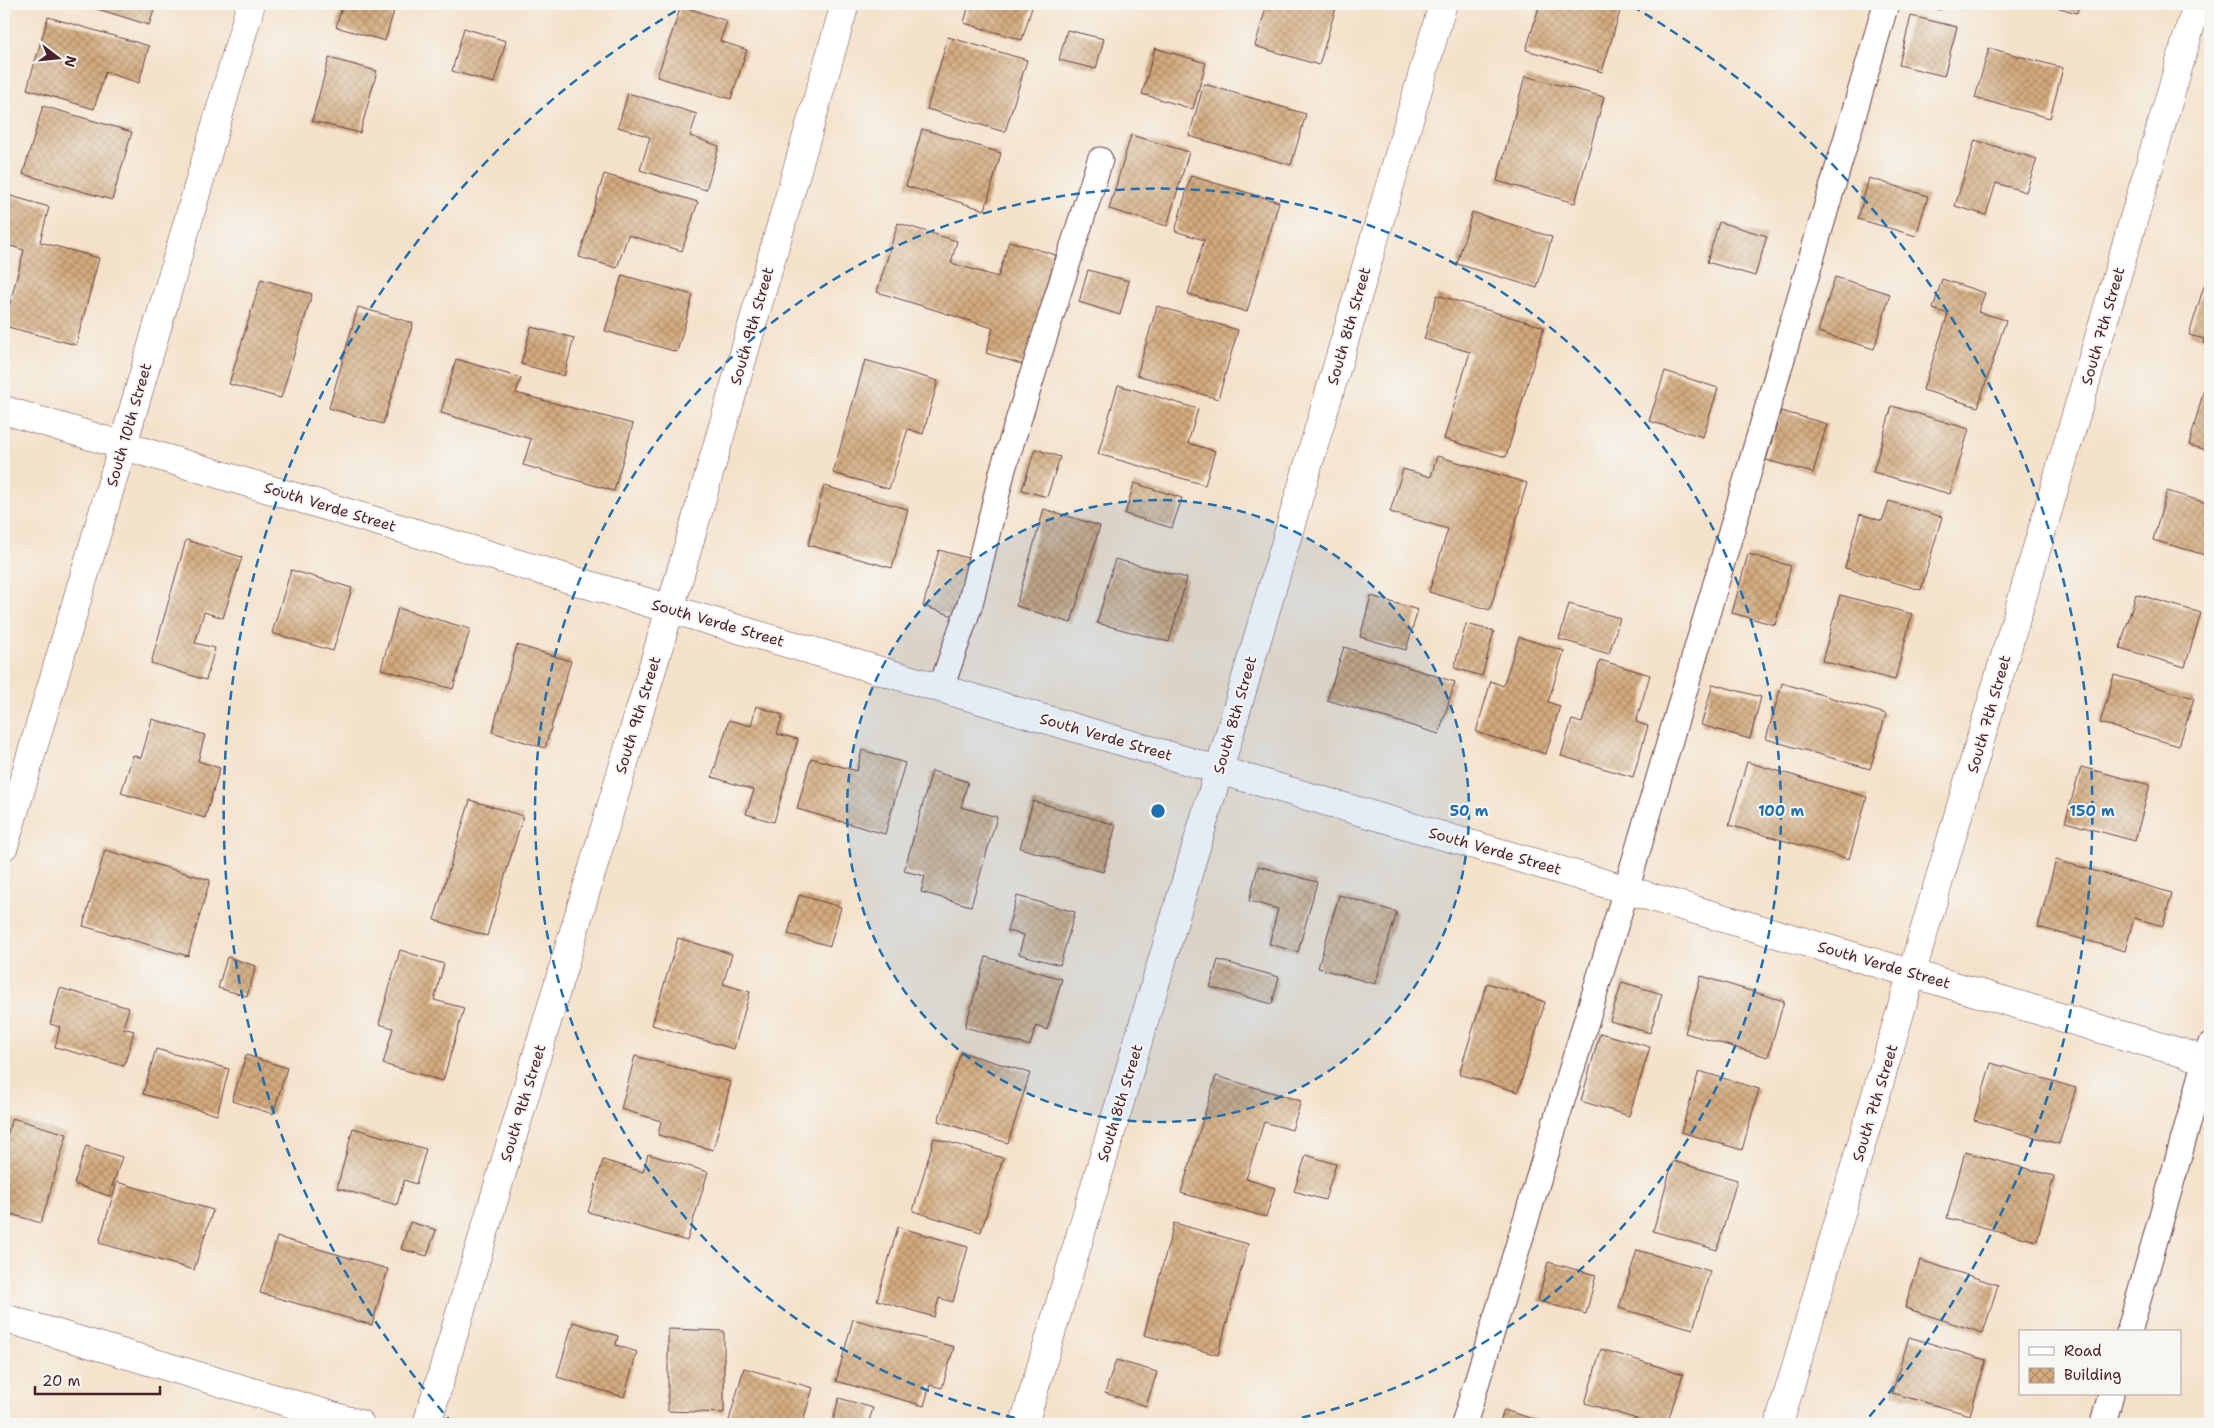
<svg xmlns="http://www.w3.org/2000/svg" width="2214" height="1428" font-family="'Shantell Sans',sans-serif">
<defs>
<pattern id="building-cross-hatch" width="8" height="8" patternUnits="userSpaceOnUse" patternTransform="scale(1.25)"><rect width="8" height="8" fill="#d3ab7e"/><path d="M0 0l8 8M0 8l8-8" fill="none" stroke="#ad8b67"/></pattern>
</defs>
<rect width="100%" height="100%" fill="#f6f6f2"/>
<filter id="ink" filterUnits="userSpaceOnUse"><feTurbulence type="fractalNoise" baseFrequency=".02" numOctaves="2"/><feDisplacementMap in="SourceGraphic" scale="10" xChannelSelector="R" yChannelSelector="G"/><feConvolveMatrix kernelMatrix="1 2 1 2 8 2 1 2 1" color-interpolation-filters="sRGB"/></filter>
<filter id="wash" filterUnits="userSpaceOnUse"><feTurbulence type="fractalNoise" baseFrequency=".0096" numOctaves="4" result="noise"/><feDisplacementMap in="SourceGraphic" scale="20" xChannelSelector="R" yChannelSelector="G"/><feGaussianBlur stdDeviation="1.12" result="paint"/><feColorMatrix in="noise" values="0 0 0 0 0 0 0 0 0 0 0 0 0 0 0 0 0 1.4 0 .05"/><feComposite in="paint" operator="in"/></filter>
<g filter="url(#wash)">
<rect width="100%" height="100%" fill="#f4e1c9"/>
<g id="blocks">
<!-- building -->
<g fill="url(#building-cross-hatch)">
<path d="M82 4H156L149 25Z"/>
<path d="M343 4H396L385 41 336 27Z"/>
<path d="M969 4H1033L1022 40 964 23Z"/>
<path d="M1267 4H1337L1319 65 1255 46Z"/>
<path d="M1540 4H1622L1602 72 1526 50Z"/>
<path d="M1919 4H1943L1941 10Z"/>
<path d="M2046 4H2080L2077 13Z"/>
<path d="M681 6 727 21 720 41 747 50 731 99 657 77Z"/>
<path d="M1911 16 1957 27 1944 76 1899 65Z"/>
<path d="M48 17 149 46 139 83 105 72 94 109 27 89Z"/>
<path d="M464 28 506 41 494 83 452 71Z"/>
<path d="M1067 30 1104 39 1096 69 1059 60Z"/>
<path d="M948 37 1027 60 1005 132 927 109Z"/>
<path d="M1155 48 1206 63 1193 109 1142 94Z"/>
<path d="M1989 48 2063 68 2050 118 1975 98Z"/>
<path d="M329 58 377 71 360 133 312 121Z"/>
<path d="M1525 76 1604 97 1575 203 1497 181Z"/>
<path d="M1204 84 1306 114 1291 165 1189 136Z"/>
<path d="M628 93 697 114 690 136 719 146 706 190 640 170 650 137 618 127Z"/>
<path d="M43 106 132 132 112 200 23 174Z"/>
<path d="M922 129 1001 153 985 210 906 186Z"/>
<path d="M1131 135 1189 152 1167 226 1109 209Z"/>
<path d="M1975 140 2037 159 2026 192 1996 183 1986 215 1955 206Z"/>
<path d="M604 174 698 202 682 251 628 235 617 268 579 257Z"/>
<path d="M1191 176 1279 202 1247 312 1188 294 1204 240 1175 231Z"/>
<path d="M1869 178 1928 196 1916 236 1858 219Z"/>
<path d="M4 194 49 207 40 242 99 258 76 345 4 326 24 250 4 244Z"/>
<path d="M1472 212 1552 237 1537 288 1457 264Z"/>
<path d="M1719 222 1767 236 1755 276 1707 262Z"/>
<path d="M898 223 957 241 951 263 998 277 1009 241 1056 255 1024 365 986 353 993 328 877 292Z"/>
<path d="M1088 270 1129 281 1120 315 1079 302Z"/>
<path d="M622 275 693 295 677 352 605 331Z"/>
<path d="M1835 277 1890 294 1874 349 1818 332Z"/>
<path d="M261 279 312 294 281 398 229 384Z"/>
<path d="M1942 279 1985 293 1978 312 2006 320 1978 407 1923 390 1948 314 1933 309Z"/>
<path d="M2204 286 2210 287V345L2203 343 2204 339 2189 335Z"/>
<path d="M1437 295 1544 327 1506 457 1444 439 1470 352 1424 339Z"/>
<path d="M1157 306 1238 330 1218 399 1137 375Z"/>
<path d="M358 307 413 323 383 424 329 408Z"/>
<path d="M531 327 574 338 564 376 521 364Z"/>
<path d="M456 359 521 378 516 393 633 424 614 491 523 465 531 439 441 413Z"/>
<path d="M865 360 938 381 923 434 908 429 889 489 833 473Z"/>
<path d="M1665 371 1718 388 1703 437 1649 421Z"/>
<path d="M2206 382 2210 383V451L2189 445Z"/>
<path d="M1118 385 1198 409 1188 443 1215 451 1205 485 1098 454Z"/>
<path d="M1892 406 1969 429 1950 494 1873 472Z"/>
<path d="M1781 411 1827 424 1813 473 1766 460Z"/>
<path d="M1035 449 1060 457 1047 497 1022 490Z"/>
<path d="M1437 456 1527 483 1490 610 1429 592 1448 529 1390 512 1403 469 1431 477Z"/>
<path d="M1134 483 1182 498 1172 528 1125 514Z"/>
<path d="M824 486 908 509 892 568 808 545Z"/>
<path d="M2167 491 2210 504 2209 556 2153 540Z"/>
<path d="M1889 501 1942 517 1921 590 1845 568 1860 514 1882 521Z"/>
<path d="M1044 509 1100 526 1071 623 1016 606Z"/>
<path d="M186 540 242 557 223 618 204 612 195 643 215 648 206 680 151 663Z"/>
<path d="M939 550 971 559 954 616 923 606Z"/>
<path d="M1748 554 1791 566 1775 625 1732 613Z"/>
<path d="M1115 559 1187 578 1169 642 1097 623Z"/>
<path d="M291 570 352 588 333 651 272 633Z"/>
<path d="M2136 594 2201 613 2185 667 2120 648Z"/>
<path d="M1840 595 1912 614 1895 680 1822 661Z"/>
<path d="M1371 596 1418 610 1406 650 1360 637Z"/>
<path d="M1569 604 1620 618 1609 654 1559 639Z"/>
<path d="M398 608 470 629 453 689 381 669Z"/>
<path d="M1466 624 1494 631 1482 676 1454 668Z"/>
<path d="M1519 637 1564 651 1548 702 1560 706 1546 754 1476 732 1491 681 1503 686Z"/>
<path d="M517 645 571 661 545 748 492 732Z"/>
<path d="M1344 647 1455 682 1439 734 1327 700Z"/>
<path d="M1600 660 1650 675 1636 722 1648 726 1633 777 1561 756 1572 720 1582 723Z"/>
<path d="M2114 675 2194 698 2179 746 2100 723Z"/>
<path d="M1782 683 1886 714 1870 769 1766 739Z"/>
<path d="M1713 684 1761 697 1750 739 1701 725Z"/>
<path d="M756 706 783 715 777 734 798 739 774 822 746 814 754 790 712 777 729 720 751 726Z"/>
<path d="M152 719 205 735 198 761 220 768 205 818 121 793 133 755 141 758Z"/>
<path d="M862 750 905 763 885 834 797 809 811 758 857 771Z"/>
<path d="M1747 762 1867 797 1849 859 1729 825Z"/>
<path d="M2081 767 2150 785 2135 841 2065 822Z"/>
<path d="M932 771 968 782 961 807 997 817 971 906 921 892 925 876 904 871Z"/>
<path d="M470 800 523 816 487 936 434 920Z"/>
<path d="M1033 801 1116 825 1103 872 1020 848Z"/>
<path d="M105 850 210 880 188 956 83 926Z"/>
<path d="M2056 860 2172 893 2163 926 2134 918 2125 951 2038 927Z"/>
<path d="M1258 866 1317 882 1298 952 1269 944 1278 909 1249 901Z"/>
<path d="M799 895 841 907 830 946 788 934Z"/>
<path d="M1339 895 1397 912 1375 984 1318 968Z"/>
<path d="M1017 896 1075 912 1060 965 1019 954 1024 935 1007 931Z"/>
<path d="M678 938 732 954 723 984 750 992 734 1049 652 1025Z"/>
<path d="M400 950 444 964 434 1000 464 1008 443 1081 383 1064 393 1028 379 1024Z"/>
<path d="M227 957 256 966 247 996 218 988Z"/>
<path d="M986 957 1062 979 1047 1030 1036 1026 1030 1046 965 1027Z"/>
<path d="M1218 960 1279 977 1272 1004 1210 987Z"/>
<path d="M1701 976 1784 1001 1768 1057 1685 1033Z"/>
<path d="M1622 982 1662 994 1650 1033 1610 1021Z"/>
<path d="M1487 983 1545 1002 1518 1092 1459 1074Z"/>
<path d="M60 988 129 1008 123 1028 134 1031 124 1066 55 1047 60 1027 50 1024Z"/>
<path d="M1600 1033 1650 1047 1629 1116 1581 1101Z"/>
<path d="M156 1049 229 1069 217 1115 143 1094Z"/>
<path d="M961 1052 1030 1073 1008 1143 938 1121Z"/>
<path d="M246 1055 287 1068 273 1114 232 1101Z"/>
<path d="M635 1056 731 1082 713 1150 658 1135 661 1121 621 1109Z"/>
<path d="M1991 1063 2076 1088 2059 1144 1974 1120Z"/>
<path d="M1699 1071 1759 1089 1742 1150 1681 1132Z"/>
<path d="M1216 1076 1301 1101 1292 1130 1264 1122 1246 1179 1275 1188 1266 1217 1181 1193Z"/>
<path d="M12 1118 67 1134 41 1223 4 1212V1146Z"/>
<path d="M353 1128 426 1149 416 1184 404 1180 397 1205 337 1188Z"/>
<path d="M934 1138 1003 1158 981 1232 913 1211Z"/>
<path d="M86 1146 122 1157 109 1196 74 1184Z"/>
<path d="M1965 1152 2054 1176 2037 1241 1947 1218Z"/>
<path d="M648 1154 708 1172 687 1241 588 1212 603 1160 643 1172Z"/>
<path d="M1306 1155 1336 1164 1325 1200 1294 1191Z"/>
<path d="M1673 1161 1737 1180 1717 1250 1653 1231Z"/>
<path d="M117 1182 213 1210 194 1270 99 1243Z"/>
<path d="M410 1222 436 1230 427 1256 401 1249Z"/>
<path d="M1174 1223 1248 1244 1218 1355 1144 1335Z"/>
<path d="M898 1227 968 1247 953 1302 939 1298 934 1317 877 1300Z"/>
<path d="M277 1237 388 1269 372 1325 260 1293Z"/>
<path d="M1637 1250 1710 1271 1693 1329 1619 1308Z"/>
<path d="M1920 1260 1998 1285 1983 1333 1905 1308Z"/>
<path d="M1548 1262 1596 1275 1586 1314 1538 1301Z"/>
<path d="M853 1319 954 1347 942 1388 930 1385 924 1406 836 1381Z"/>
<path d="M573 1322 618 1336 616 1345 637 1352 624 1397 557 1377Z"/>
<path d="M668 1329 724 1331V1413L668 1411Z"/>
<path d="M1909 1337 1986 1360 1970 1415 1892 1393Z"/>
<path d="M1601 1349 1683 1374 1667 1424H1653L1585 1403Z"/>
<path d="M1116 1360 1157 1372 1146 1406 1105 1393Z"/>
<path d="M744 1368 813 1388 802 1424H728Z"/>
<path d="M839 1398 873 1408 869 1421 879 1424H832Z"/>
<path d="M2210 1401V1424H2203Z"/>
<path d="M1504 1410 1543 1422V1424H1499Z"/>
</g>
</g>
</g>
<g filter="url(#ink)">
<use href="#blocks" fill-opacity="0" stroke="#643c43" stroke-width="1"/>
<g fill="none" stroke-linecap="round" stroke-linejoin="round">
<!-- lane casing -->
<g stroke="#643c43" stroke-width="27">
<g id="lane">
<path d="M941 688 970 604 1003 469 1100 160"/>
<path d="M2129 1332 2210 1046"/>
<path d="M1464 1424 1626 890 1886 4"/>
<path d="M2103 1424 2111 1394"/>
</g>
</g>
<!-- street casing -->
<g stroke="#643c43" stroke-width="29">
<g id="street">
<path d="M4 410 670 609 2210 1061"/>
<path d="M4 846 123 445 251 4"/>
<path d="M427 1424 670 609 845 4"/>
<path d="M1024 1424 1219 770 1443 4"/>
<path d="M1779 1424 2197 4"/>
</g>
</g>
<!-- secondary casing -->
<g stroke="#643c43" stroke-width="29">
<path id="secondary" d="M4 1318 360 1424"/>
</g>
<!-- lane -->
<use href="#lane" stroke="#fff" stroke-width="25"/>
<!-- street -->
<use href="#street" stroke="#fff" stroke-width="28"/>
<!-- secondary -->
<use href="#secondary" stroke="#fff" stroke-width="28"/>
</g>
</g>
<!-- distance rings -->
<circle cx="1158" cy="811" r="311" fill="#1f6fb2" fill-opacity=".12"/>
<g fill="none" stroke="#1f6fb2" stroke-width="2.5" stroke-dasharray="9 6">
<circle cx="1158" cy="811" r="311"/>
<path d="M1044 1424A623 623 0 1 1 1272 1424"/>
<path d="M453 1424A934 934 0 0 1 684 6M1632 6A934 934 0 0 1 1863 1424"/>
</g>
<g text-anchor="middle" stroke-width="4" stroke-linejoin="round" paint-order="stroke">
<!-- street labels -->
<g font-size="15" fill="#4a1f2b" stroke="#f6f6f2">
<text transform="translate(752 326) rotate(-74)" y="5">South 9th Street</text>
<text transform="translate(1349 326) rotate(-74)" y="5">South 8th Street</text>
<text transform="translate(2103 326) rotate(-74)" y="5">South 7th Street</text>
<text transform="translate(129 425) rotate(-74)" y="5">South 10th Street</text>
<text transform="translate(330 507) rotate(17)" y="5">South Verde Street</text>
<text transform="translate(718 623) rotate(16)" y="5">South Verde Street</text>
<text transform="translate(1989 714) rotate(-74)" y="5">South 7th Street</text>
<text transform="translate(638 715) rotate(-73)" y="5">South 9th Street</text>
<text transform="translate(1235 715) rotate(-74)" y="5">South 8th Street</text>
<text transform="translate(1106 737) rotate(16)" y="5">South Verde Street</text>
<text transform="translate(1495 851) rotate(16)" y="5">South Verde Street</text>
<text transform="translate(1884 965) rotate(16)" y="5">South Verde Street</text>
<text transform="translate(523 1103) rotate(-73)" y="5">South 9th Street</text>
<text transform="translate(1120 1103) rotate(-73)" y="5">South 8th Street</text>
<text transform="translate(1875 1103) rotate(-73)" y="5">South 7th Street</text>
</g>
</g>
<circle cx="1158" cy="811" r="8" fill="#1f6fb2" stroke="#f6f6f2" stroke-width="2.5"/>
<g font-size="15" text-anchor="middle" font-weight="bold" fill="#1f6fb2" stroke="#f6f6f2" stroke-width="4" stroke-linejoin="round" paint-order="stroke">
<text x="1469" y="816">50 m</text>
<text x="1781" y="816">100 m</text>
<text x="2092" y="816">150 m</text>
</g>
<!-- margin -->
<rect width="2214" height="1428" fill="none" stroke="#f6f6f2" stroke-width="20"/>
<!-- legend -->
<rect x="2019" y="1330" width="162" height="65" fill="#f6f6f2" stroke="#b1a0a2"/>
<rect x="2029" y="1347" width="25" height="8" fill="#ffffff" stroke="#b1a0a2"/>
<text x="2064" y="1356" font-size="15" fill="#4a1f2b">Road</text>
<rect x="2029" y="1368" width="25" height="15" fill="url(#building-cross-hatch)" stroke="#b1a0a2"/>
<text x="2064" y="1380" font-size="15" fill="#4a1f2b">Building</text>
<!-- north arrow -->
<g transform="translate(58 58) rotate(106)" stroke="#f6f6f2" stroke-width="4" paint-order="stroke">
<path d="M0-4L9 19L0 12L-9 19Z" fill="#4a1f2b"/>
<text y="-8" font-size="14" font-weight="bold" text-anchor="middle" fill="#4a1f2b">N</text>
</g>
<!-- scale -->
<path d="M35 1386v8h125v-8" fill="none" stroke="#4a1f2b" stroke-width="2.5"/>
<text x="42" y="1386" font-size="15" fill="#4a1f2b" stroke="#f6f6f2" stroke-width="4" paint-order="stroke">20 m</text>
</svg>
